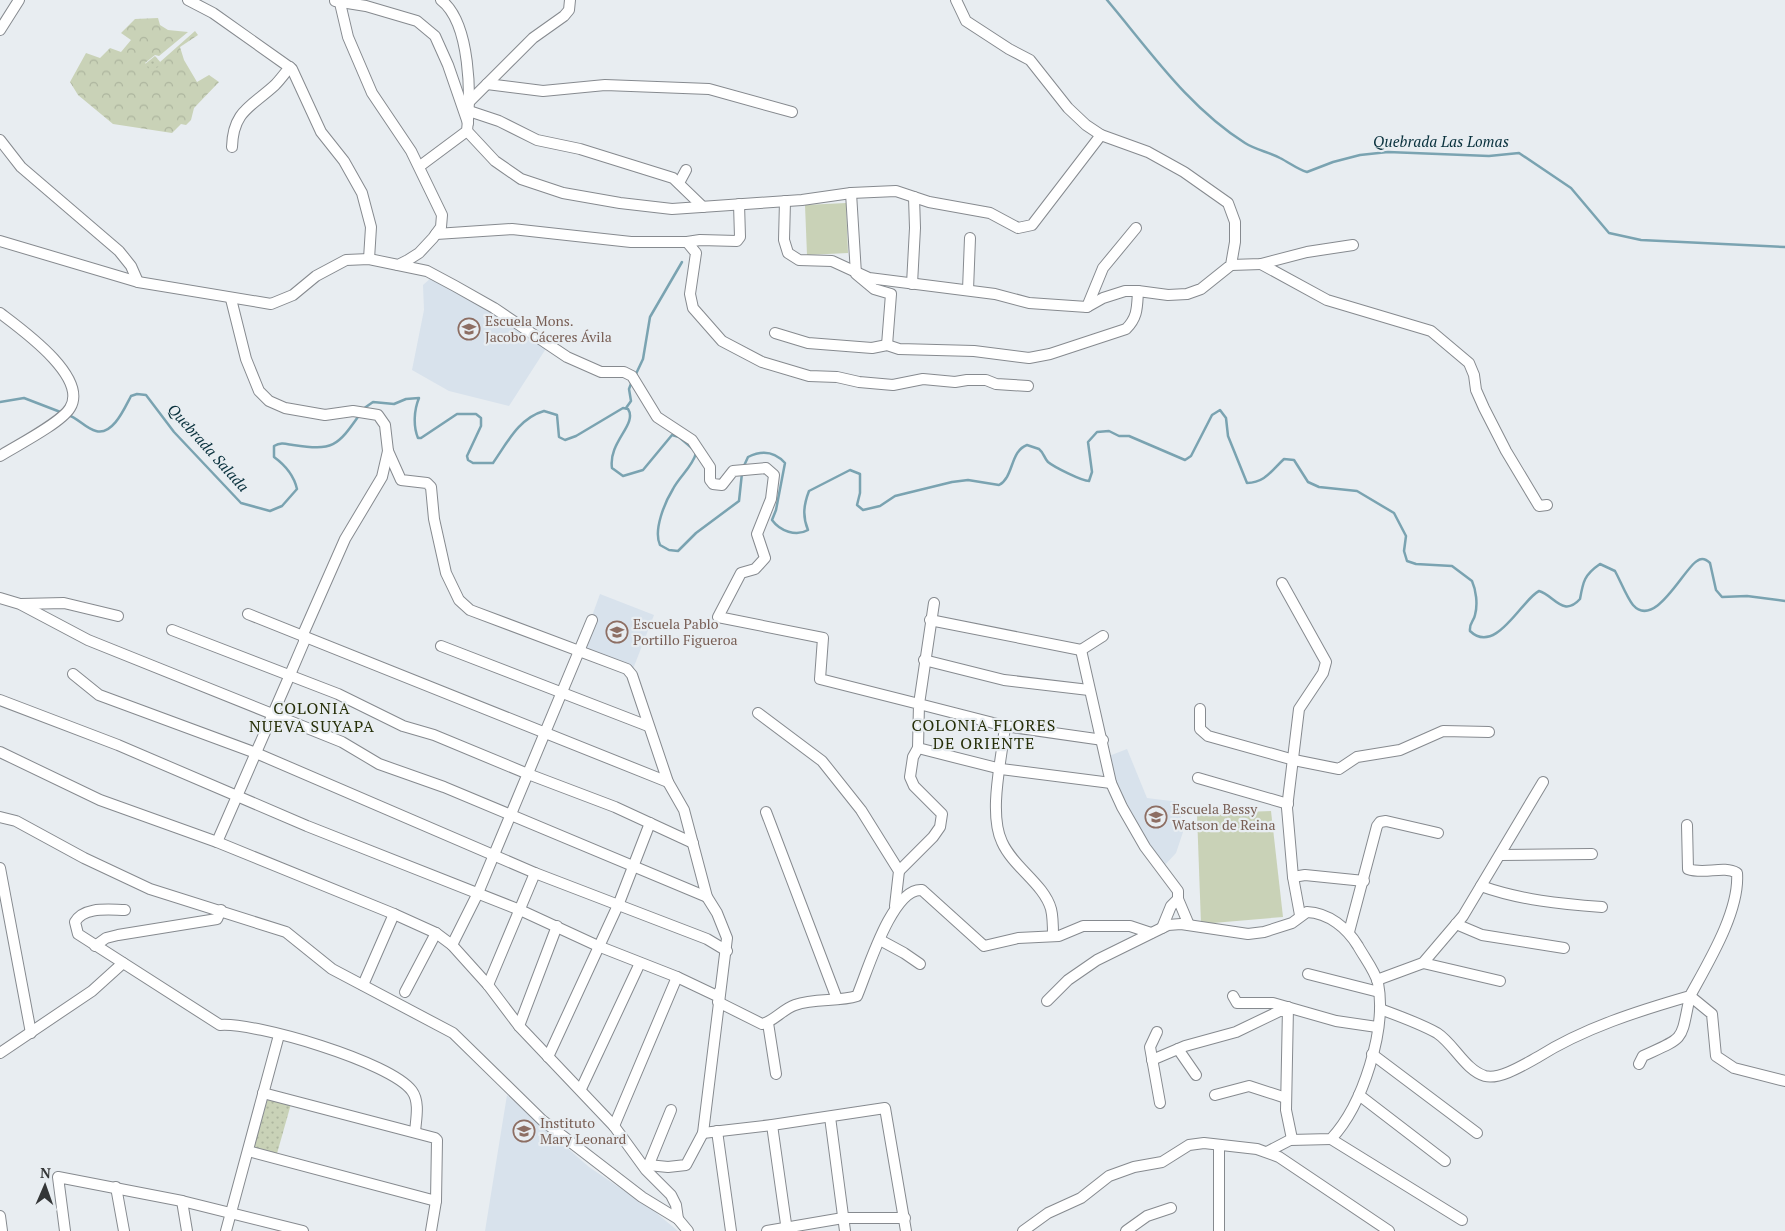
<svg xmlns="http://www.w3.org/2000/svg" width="1785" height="1231" font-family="'PT Serif',serif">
<defs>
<pattern id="forest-crowns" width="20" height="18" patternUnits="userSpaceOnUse" patternTransform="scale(1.25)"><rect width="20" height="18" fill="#c9d2b7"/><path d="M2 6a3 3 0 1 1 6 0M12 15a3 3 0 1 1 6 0" fill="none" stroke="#adb59e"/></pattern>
<pattern id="park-dots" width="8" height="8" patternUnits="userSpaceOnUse" patternTransform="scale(1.25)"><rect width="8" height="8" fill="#c9d2b7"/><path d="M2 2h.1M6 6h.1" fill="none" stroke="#adb59e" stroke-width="1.8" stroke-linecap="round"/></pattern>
</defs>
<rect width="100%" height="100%" fill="#e8edf1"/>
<!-- built -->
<g fill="#d8e2ec">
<path d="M432 277 547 347 509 406 449 391 412 370 424 310 423 285Z"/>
<path d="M600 594 654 615 633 669 580 649Z"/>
<path d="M1127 749 1147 798 1179 802 1183 832 1176 853 1163 867 1140 835 1119 796 1109 756Z"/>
<path d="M507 1095 589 1167 654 1211 678 1231H485Z"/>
</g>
<!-- green -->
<g fill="#c9d2b7">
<path d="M846 203 848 253 807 255 805 205Z"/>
<path d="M1271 811 1283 917 1201 924 1197 814Z"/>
</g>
<!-- forest -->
<path fill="url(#forest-crowns)" d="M158 18 160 25 168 30 188 32 159 56 155 55 145 63 151 70 195 31 198 35 180 47 184 60 197 82 209 75 219 82 194 108 191 120 186 125 181 124 172 133 113 124 78 95 70 82 86 53 100 58 110 48 121 52 131 40 121 33 135 19Z"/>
<!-- park -->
<g fill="url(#park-dots)">
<path d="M155 56 162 64 151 72 145 64Z"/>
<path d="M268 1098 291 1104 276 1157 253 1151Z"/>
</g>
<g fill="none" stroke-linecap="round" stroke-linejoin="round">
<!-- stream -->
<g stroke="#7aa3b1" stroke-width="2.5">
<path d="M1107 0C1150 51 1188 107 1245 143 1256 150 1269 152 1280 158 1290 163 1297 169 1307 172L1333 162 1360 155 1388 152 1489 156 1519 153 1571 188 1609 233 1641 240 1785 247"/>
<path d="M635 376 643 359 650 317 682 262"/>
<path d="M0 402 24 398 63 413"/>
<path d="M626 408 631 401 629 389 632 381"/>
<path d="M363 409 373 402 394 404 406 399 419 398C414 410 413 426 418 438H421L457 414H476L481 418V426L467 456 468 460 473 463H493C507 443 519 418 544 411L557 415 559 437 565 440 576 436 623 408 628 409C638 424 608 442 612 468L623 476 643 470 672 435 679 437 693 449"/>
<path d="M68 415C78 418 86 429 96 431 113 436 125 407 131 396L137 394 146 395 174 432 241 503 270 511 282 506 297 489C294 476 285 465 274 457V446C281 442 286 444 293 445 333 451 337 447 360 414"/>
<path d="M696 453C693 466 679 477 673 489 665 502 653 530 660 545L669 550 678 551 696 533 739 501 742 473"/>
<path d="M743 468 748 457C762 450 775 452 785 463L776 510 772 520C780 531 796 537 808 530 802 516 804 504 809 491L850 470 860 474V493L857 505 863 510 880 506 895 496 952 482 968 480 999 485C1014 477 1010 451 1027 445L1039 449C1044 453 1044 458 1048 462 1054 467 1082 481 1089 481L1092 472 1088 442 1097 432 1109 431 1119 436H1129L1185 460 1191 456 1212 415 1220 410 1226 418 1228 436 1247 483C1265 483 1272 470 1284 459L1294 460 1308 482 1319 487 1357 491 1394 513 1406 536 1404 551 1407 561 1416 564 1452 566 1472 581C1476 590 1478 604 1475 615 1474 621 1469 623 1470 631 1496 656 1522 599 1539 591 1554 595 1563 618 1580 599 1583 582 1584 575 1600 564L1615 571C1620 580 1627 598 1633 605 1655 630 1684 568 1697 561 1702 557 1706 559 1710 563L1716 590 1722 597 1747 596 1785 601"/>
</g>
<!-- minor casing -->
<g stroke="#868a8f" stroke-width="12">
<g id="minor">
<path d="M188 0 213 13 292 69 321 132 344 161 362 193 371 227 369 259"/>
<path d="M335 1 366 6 417 21 435 36 448 65 468 123"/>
<path d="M0 30 19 0"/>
<path d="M487 84 543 91 605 85 709 89 792 112"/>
<path d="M468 103 533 38 564 16 569 10 570 0"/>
<path d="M469 111 499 121 537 140 580 149 673 178 703 207"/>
<path d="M467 131 495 161 521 179 563 193 620 203 672 209 802 200 851 193 896 191 929 202 990 213 1018 228 1032 225 1101 135"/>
<path d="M0 140 21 167 119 251 131 266 138 282"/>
<path d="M232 147C233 111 251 107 275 85 280 80 285 73 290 67"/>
<path d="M420 166 467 131C471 97 471 23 441 0"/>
<path d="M679 183 686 170"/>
<path d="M851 193 856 274 874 289 891 294 887 345"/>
<path d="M785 201 784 240 788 253 799 260 832 261 869 278 995 294 1029 303 1087 307 1103 298 1125 291H1138L1168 295 1187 294 1201 289 1231 265 1235 242V222L1228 203 1184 172 1148 152 1101 135 1086 125 1068 108 1030 60 1009 49 966 21 956 0"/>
<path d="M436 234 512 229 631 242H687L696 253 690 294 693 308 722 341 762 362 809 376 837 377 859 382 893 385 923 379 955 382 967 380H986L996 384 1028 386"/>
<path d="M0 241 138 282 271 304 293 295 316 276 346 260 369 259 398 265 408 260 419 253 433 238 441 227 442 215 411 151 372 93 348 37 340 3"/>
<path d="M687 242 700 240 737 241 740 237 739 204"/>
<path d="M1261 264 1327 300 1431 331 1469 363 1474 375 1476 390 1484 408 1506 451 1539 506 1547 505"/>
<path d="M398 265 427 271 455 286 494 308 567 357 601 372H624L632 376 657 417 692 440 710 467V480L713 484 722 485 733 471 766 468 774 475 771 499 757 534 765 558 755 569 741 573 718 617 823 638 820 679 919 704 918 748 913 757 910 777 914 786 942 814 940 827 933 837 899 871"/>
<path d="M1231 265 1261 264 1307 252 1353 245"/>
<path d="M912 284 915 228 914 197"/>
<path d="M968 290 970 238"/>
<path d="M1087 307 1103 268 1136 228"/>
<path d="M0 313C21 329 89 377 70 408 61 423 16 446 0 456"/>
<path d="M775 333 808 343 872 348 887 345 899 349 974 351 1029 358 1050 354 1126 329C1138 317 1137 307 1138 291"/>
<path d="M388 451 401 480 427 483 431 487 434 519 446 573 459 600 470 610 627 669 632 675 668 782 684 810 707 897 717 913 727 938 703 1133 686 1165 668 1167 648 1165"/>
<path d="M1282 583 1326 662 1323 673 1299 709 1287 808 1293 877 1300 915"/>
<path d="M0 598 20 604 88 640 342 742 379 764 444 787 707 897"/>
<path d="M934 603 919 704 1005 726 1103 740"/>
<path d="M21 604 64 603 118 616"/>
<path d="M248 614 668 782"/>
<path d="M930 620 1081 650"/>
<path d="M172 630 338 694 403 726 434 735 528 774 615 807 693 843"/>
<path d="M441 646 648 726"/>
<path d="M1081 650 1111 783 1122 807 1145 847 1178 891V899L1189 925"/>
<path d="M1081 650 1103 636"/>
<path d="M924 660 1004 680 1089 690"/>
<path d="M73 674 99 695 256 753 535 873 707 939 727 951"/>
<path d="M0 700 118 745 307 826 520 910 598 946 677 977 717 996 719 992"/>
<path d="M1200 709V729L1208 736 1294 760 1339 769 1357 757 1400 750 1443 731 1489 732"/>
<path d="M758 713 822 761 861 810 899 871 895 906"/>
<path d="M1005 726C1002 758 988 813 1002 842 1013 867 1044 884 1051 909 1053 917 1053 927 1053 936"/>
<path d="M918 748 1001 769 1111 783"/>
<path d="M0 752 100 800 217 842 394 914 436 933 452 945 488 985 519 1026 614 1126 646 1170 671 1195 676 1205 678 1219"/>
<path d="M1198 778 1288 804"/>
<path d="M766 812 837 999"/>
<path d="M0 817 16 821 84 858 150 889 286 932 332 969 453 1033 542 1120 642 1197 678 1219 688 1231"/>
<path d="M217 842 289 677 304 642V632L345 539 382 477 388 451 385 425 378 415 353 411 325 415 285 408 269 401 259 391 246 359 231 299"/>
<path d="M1500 855 1592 854"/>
<path d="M0 868 31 1033"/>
<path d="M1293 877 1305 875 1364 881"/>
<path d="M1481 886C1520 900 1561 904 1602 907"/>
<path d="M125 910C110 910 84 906 75 922L78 934 220 1025C255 1022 391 1062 412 1091 420 1102 416 1119 415 1132"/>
<path d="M1456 924 1482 935 1564 948"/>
<path d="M1162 928 1171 906 1178 899"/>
<path d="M1349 932 1377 826 1380 822 1386 821 1438 833"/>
<path d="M880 940 904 953 920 964"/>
<path d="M452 945 478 893 592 620"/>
<path d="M95 946 106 938 118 935 217 919 221 910"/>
<path d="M1423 963 1500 981"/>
<path d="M1308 974 1379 992"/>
<path d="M1377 980 1423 963 1463 916 1543 782"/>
<path d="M363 985 394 914"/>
<path d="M488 985 535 873"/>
<path d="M405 992 436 933"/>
<path d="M1233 996 1237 1003H1273L1336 1021 1377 1027"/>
<path d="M1047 1001 1068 980 1097 960 1168 925 1181 924 1248 934 1264 932 1292 923 1307 912C1329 913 1347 928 1358 946 1364 957 1375 971 1378 983 1387 1029 1363 1105 1331 1139L1290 1140 1267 1152"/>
<path d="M718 1002 762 1024C773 1022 783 1009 795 1005 815 998 838 1002 857 996 867 973 892 887 922 890L984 946 1018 938 1059 936 1083 926H1130L1151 933"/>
<path d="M1380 1009C1399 1016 1419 1023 1437 1033 1454 1044 1465 1070 1485 1076 1500 1080 1525 1064 1538 1057 1584 1028 1638 1011 1690 996 1708 963 1740 911 1737 873 1723 865 1705 875 1688 869L1687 825"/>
<path d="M768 1023 776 1074"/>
<path d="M519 1026 557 926"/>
<path d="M1157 1032 1150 1047 1160 1103"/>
<path d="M1178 1049 1196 1075"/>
<path d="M0 1053 92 991 123 963"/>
<path d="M1372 1054 1477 1133"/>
<path d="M548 1057 619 903 650 823"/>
<path d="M1152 1060 1185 1046 1236 1032 1288 1007 1286 1110 1292 1139"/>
<path d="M1639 1064 1643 1056C1687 1036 1680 1042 1690 996L1712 1014 1716 1056 1734 1068 1785 1081"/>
<path d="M581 1089 640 963"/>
<path d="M263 1093 435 1138 437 1140 436 1201 431 1231"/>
<path d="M1215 1095 1249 1086 1286 1098"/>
<path d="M1359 1095 1445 1161"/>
<path d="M830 1117 845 1231"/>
<path d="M772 1125 787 1231"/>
<path d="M614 1126 677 977"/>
<path d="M717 1131 731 1231"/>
<path d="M703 1133 772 1125 885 1108 906 1231"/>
<path d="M1331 1139 1462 1220"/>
<path d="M248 1151 436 1201"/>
<path d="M647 1169 671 1110"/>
<path d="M116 1187 124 1231"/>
<path d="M182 1201 187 1231"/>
<path d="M0 1216 2 1231"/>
<path d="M65 1231 58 1177 182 1201 303 1231"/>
<path d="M226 1231 279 1035"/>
<path d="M767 1231 843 1218H905"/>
<path d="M1023 1231 1048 1213 1081 1198 1109 1176 1134 1167 1162 1162 1189 1145 1204 1143 1257 1149 1279 1157 1389 1231"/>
<path d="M1126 1231 1147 1216 1171 1208"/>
<path d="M1219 1231V1145"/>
</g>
</g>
<!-- minor -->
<use href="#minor" stroke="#fff" stroke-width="10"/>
</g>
<!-- icons -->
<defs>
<g id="school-ring" transform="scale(1.125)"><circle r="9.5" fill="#e8edf1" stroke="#8d6e63" stroke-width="1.5"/><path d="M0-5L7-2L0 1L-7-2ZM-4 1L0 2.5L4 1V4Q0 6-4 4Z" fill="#8d6e63"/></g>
</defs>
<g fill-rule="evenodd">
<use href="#school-ring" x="469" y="329"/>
<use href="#school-ring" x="617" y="632"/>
<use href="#school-ring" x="1156" y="817"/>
<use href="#school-ring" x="524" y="1131"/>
</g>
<g text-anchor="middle" stroke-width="4.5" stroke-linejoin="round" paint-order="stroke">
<!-- education labels -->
<g font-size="14" fill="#785e54" stroke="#e8edf1" text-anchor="start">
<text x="485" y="326">Escuela Mons.<tspan x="485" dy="16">Jacobo Cáceres Ávila</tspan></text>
<text x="633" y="629">Escuela Pablo<tspan x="633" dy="16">Portillo Figueroa</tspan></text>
<text x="1172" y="814">Escuela Bessy<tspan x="1172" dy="16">Watson de Reina</tspan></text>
<text x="540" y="1128">Instituto<tspan x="540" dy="16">Mary Leonard</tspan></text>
</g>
<!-- water labels -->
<g font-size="15" font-style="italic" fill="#08303c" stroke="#e8edf1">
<text x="1441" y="147">Quebrada Las Lomas</text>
<text transform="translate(208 448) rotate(48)" y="5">Quebrada Salada</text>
</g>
<!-- quarter labels -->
<g font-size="16" letter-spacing="1" fill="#262f08" stroke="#e8edf1">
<text x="312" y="714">COLONIA<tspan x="312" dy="18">NUEVA SUYAPA</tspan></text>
<text x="984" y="731">COLONIA FLORES<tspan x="984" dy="18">DE ORIENTE</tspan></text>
</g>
</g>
<!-- north arrow -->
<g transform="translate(45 1186) rotate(2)" stroke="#e8edf1" stroke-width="4" paint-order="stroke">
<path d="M0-4L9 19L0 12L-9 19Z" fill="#343637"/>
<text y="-8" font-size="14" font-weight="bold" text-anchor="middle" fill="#343637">N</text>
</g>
</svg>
